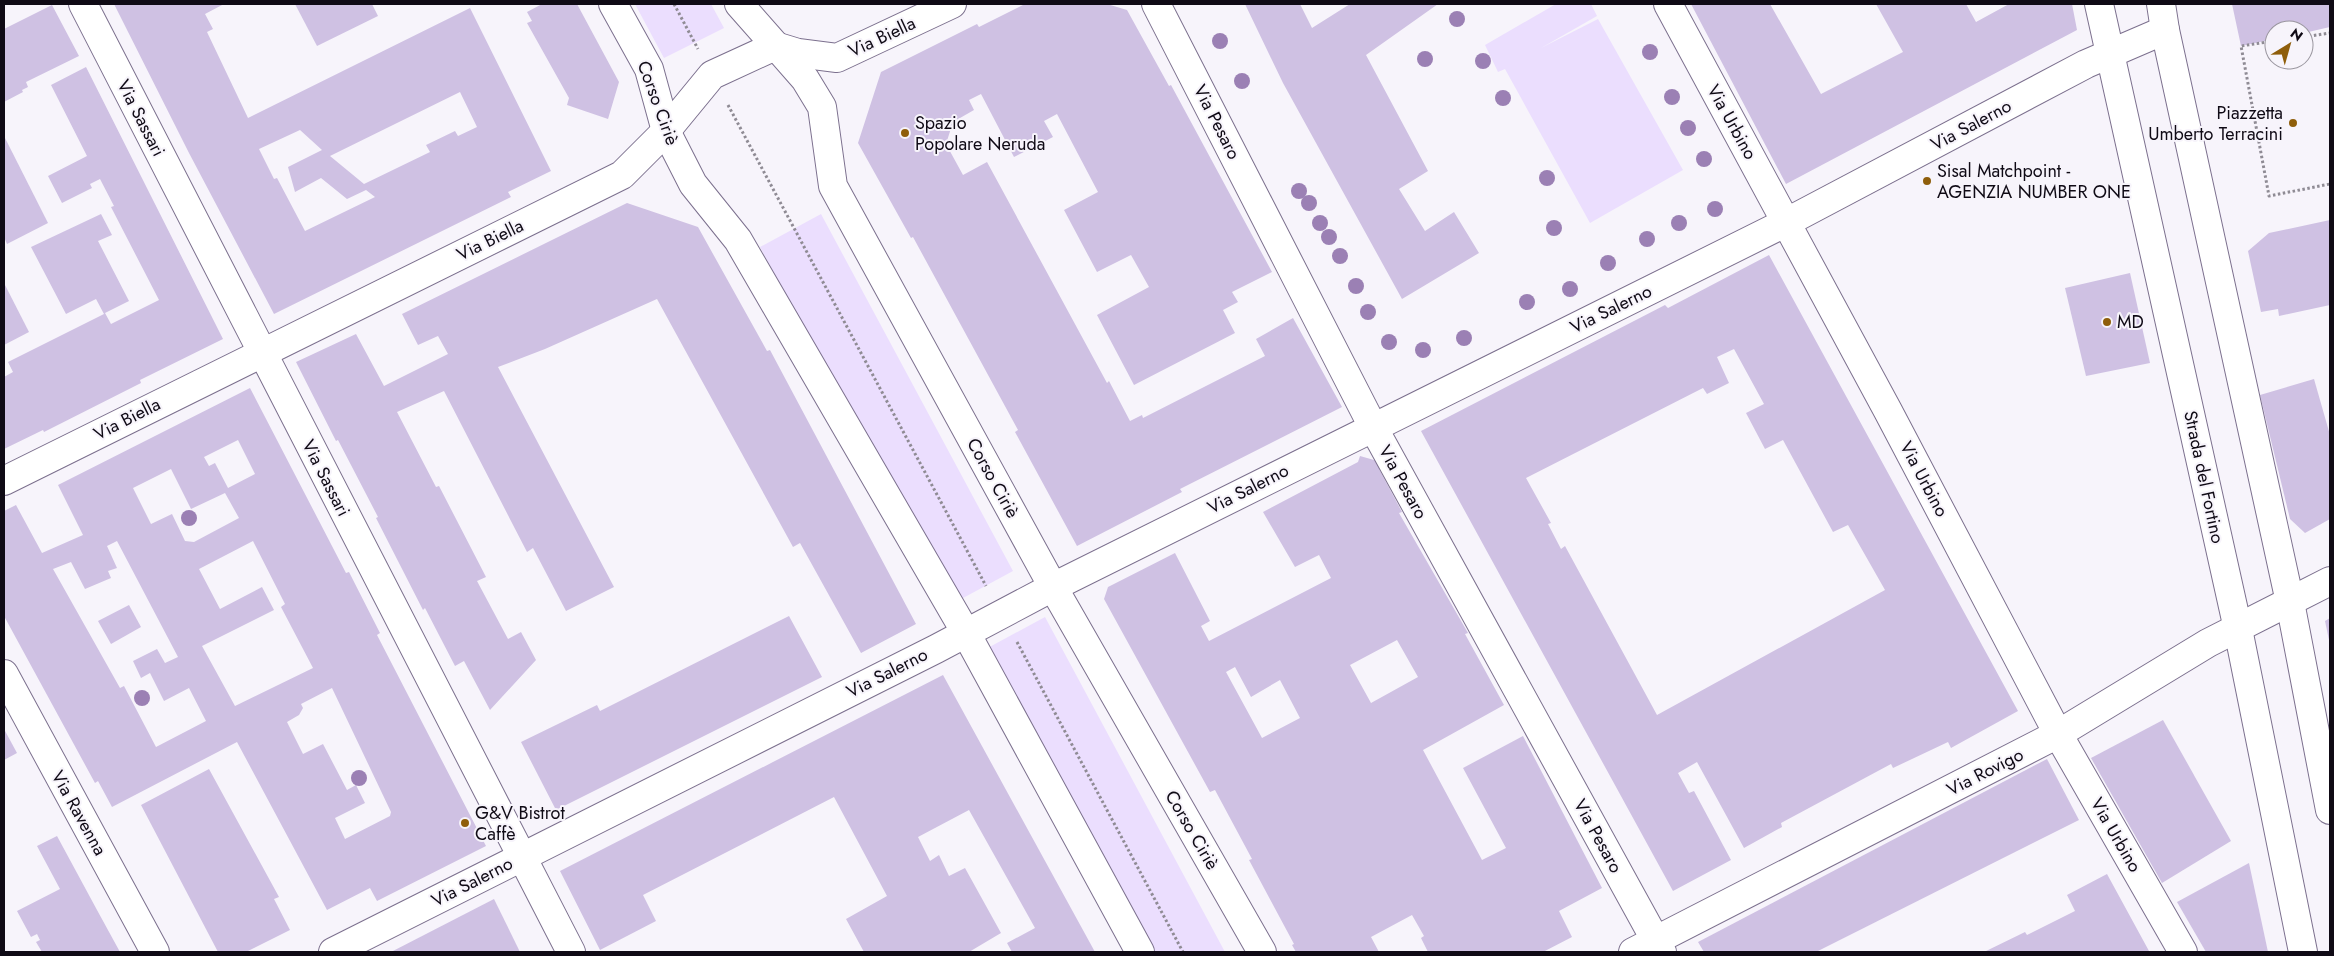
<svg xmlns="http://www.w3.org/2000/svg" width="2334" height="956" font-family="Jost,sans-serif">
<rect width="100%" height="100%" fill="#f7f4fb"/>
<!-- green -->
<g fill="#ebdefe">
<path d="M635 4H711L724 28 664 58Z"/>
<path d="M1556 4H1591L1597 16 1541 48 1598 19 1683 170 1590 223 1505 69 1498 72 1485 45Z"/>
<path d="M821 214 1013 571 952 604 760 247Z"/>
<path d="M1045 617 1225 952H1146L984 650Z"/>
</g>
<!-- building -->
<g fill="#cfc1e3" fill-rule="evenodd">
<path d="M114 4H224L205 14 213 29 207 32 248 118 470 8 551 171 508 192 511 197 274 314 189 153ZM460 92 477 127 458 136 455 131 426 145 430 152 364 184 330 156ZM300 130 322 150 288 167 295 192 321 178 347 199 366 190 375 197 305 231 277 178 274 179 259 149Z"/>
<path d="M295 4H372L378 16 317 46Z"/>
<path d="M542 4H577L619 82 608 119 567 105 569 98 527 23 532 21 527 12Z"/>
<path d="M1025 4H1107L1127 10 1169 86 1171 85 1272 272 1232 292 1238 302 1223 310 1235 333 1134 385 1097 315 1149 287 1131 255 1097 272 1064 210 1098 192 1057 114 1044 121 1053 137 1014 157 981 94 969 100 974 110 953 122 946 144 963 175 987 162 1107 383 1109 381 1130 421 1142 415 1143 418 1265 356 1256 339 1293 318 1342 407 1180 489 1182 492 1077 546 1015 432 1018 430 913 237 911 238 858 143 881 72 977 24 979 27Z"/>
<path d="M1245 4H1300L1312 28 1350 4H1438L1366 55 1428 171 1399 189 1425 231 1454 212 1479 253 1402 299 1283 83Z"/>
<path d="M1691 4H1770L1821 94 1903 52 1876 4H1966L1976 22 2009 4H2072L2077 30 1786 184Z"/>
<path d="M2232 4H2330V27L2304 33V30H2274V39L2241 46Z"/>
<path d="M52 5 79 56 26 82 28 87 22 90 23 92 4 102V29Z"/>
<path d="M86 67 223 339 140 380 141 383 44 432 43 430 4 449V377L13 372 8 362 104 314 96 299 66 314 31 247 101 214 112 235 98 241 129 301 105 313 111 324 159 300 111 207 114 206 100 179 90 184 92 188 62 203 48 176 87 156 51 85Z"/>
<path d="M4 136 48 223 7 244 4 237Z"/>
<path d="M627 203 698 227 767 351 770 350 916 624 861 653 800 543 793 547 657 299 545 349 498 367 614 587 566 611 533 548 527 552 444 391 397 412 436 487 439 486 486 577 477 581 508 639 521 632 536 660 490 710 464 661 455 666 425 608 423 610 376 518 378 517 338 440 336 441 296 362 356 334 384 386 448 354 438 336 418 345 402 314Z"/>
<path d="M2330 220V305L2279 316 2278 309 2261 312 2248 251 2269 233Z"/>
<path d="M1769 255 2018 711 1951 748 1948 742 1893 768 1891 764 1781 823 1782 827 1744 848 1697 762 1678 773 1689 793 1694 791 1731 860 1673 891 1421 431 1665 305 1668 308ZM1734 349 1764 404 1746 413 1765 449 1783 440 1833 532 1848 525 1885 590 1657 715 1565 546 1561 549 1548 524 1551 523 1526 478 1703 388 1707 394 1729 383 1717 357Z"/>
<path d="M2130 273 2150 363 2086 376 2065 288Z"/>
<path d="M4 283 29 332 4 345Z"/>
<path d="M2314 379 2330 435V519L2305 533 2290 519 2260 395Z"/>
<path d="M250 388 346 573 349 572 380 633 377 635 486 846 377 901 370 888 327 910 237 742 112 807 98 781 95 783 4 616V511L16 505 42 553 83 535 58 485ZM238 440 255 474 228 488 215 463 209 466 204 457ZM171 469 191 509 225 493 239 518 194 542 185 541 172 514 151 524 133 488ZM117 541 178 657 165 663 157 649 133 661 141 678 150 673 164 701 189 688 206 721 156 747 124 686 120 688 53 569 71 562 85 589 111 578 108 571 117 568 107 546ZM253 541 285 604 281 607 313 668 235 706 202 646 274 610 262 587 220 609 199 569ZM332 688 391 812 390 816 345 839 335 818 365 803 356 785 347 790 323 744 303 754 287 722 299 715 303 708 301 704Z"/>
<path d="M1360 456 1381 462 1379 469 1402 512 1399 513 1468 633 1465 634 1504 705 1423 750 1482 860 1506 848 1463 768 1523 736 1602 888 1559 911 1572 937 1543 952H1428L1421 938 1424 936 1412 915 1371 937 1379 952H1296L1292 945 1294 944 1249 860 1252 859 1215 790 1210 792 1104 599 1108 587 1175 553 1210 621 1201 626 1209 641 1331 578 1319 555 1295 567 1263 512 1358 462ZM1397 640 1418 677 1371 703 1350 665ZM1235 667 1251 697 1280 680 1300 718 1262 738 1226 672Z"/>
<path d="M129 605 141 627 111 644 98 621Z"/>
<path d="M789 616 822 677 556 810 521 742 597 705 600 711Z"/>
<path d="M2330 618V639L2329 640 2325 621Z"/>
<path d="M943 675 1095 952H1012L1007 943 1035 928 969 810 918 837 930 861 939 855 949 876 965 868 1001 933 969 952H864L846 919 887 896 834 797 643 895 656 921 600 950 560 871Z"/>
<path d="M2163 720 2231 841 2162 883 2091 758Z"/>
<path d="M4 729 17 753 4 760Z"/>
<path d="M2047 759 2079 820 1816 952H1704L1698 942Z"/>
<path d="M209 769 279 897 274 899 290 930 246 952H218L141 805Z"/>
<path d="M57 836 97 910 120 952H42L36 942 40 940 37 934 31 937 17 911 60 889 37 846Z"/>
<path d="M2249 863 2268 952H2206L2177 902Z"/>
<path d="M2107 874 2149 951 1984 952 2025 932 2027 935 2075 911 2067 895Z"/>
<path d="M494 899 520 952H391Z"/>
</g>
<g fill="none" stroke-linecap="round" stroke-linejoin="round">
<!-- minor casing -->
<g stroke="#7c708e" stroke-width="30">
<g id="minor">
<path d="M83 4 571 952"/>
<path d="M613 4 649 69 666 131 693 184 738 240 966 633 1140 952"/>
<path d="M739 4 805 79 822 107 833 186 1053 587 1262 952"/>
<path d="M1156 4 1373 427 1662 952"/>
<path d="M1668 4 1888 411 2058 734 2183 952"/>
<path d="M2099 4 2238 629 2303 952"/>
<path d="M2161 4 2165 30 2290 602 2330 810"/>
<path d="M4 481 622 175 666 131 712 75 775 46 798 53 837 58 952 4"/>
<path d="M4 674 155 952"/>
<path d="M333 952 936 649 1053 587 1787 222 2086 64 2165 30"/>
<path d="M1633 952 2058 734 2208 643 2330 581"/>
</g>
</g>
<!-- path -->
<g stroke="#8f8b94" stroke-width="3" stroke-dasharray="2.5 2.5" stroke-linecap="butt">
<path d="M674 4 698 49"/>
<path d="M2304 37 2330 33"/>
<path d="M2274 41 2241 46 2269 196 2330 184"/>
<path d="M728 105 986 586"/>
<path d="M1017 642 1183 952"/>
</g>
<!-- minor -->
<use href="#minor" stroke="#fff" stroke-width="28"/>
</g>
<!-- trees -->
<g fill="#9b80b4">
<circle cx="1457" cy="19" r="8"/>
<circle cx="1220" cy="41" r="8"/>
<circle cx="1650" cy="52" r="8"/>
<circle cx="1425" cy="59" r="8"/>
<circle cx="1483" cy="61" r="8"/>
<circle cx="1242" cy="81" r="8"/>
<circle cx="1672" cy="97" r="8"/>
<circle cx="1503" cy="98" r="8"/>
<circle cx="1688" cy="128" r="8"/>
<circle cx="1704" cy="159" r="8"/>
<circle cx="1547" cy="178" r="8"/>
<circle cx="1299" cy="191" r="8"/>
<circle cx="1309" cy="203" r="8"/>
<circle cx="1715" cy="209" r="8"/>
<circle cx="1320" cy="223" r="8"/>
<circle cx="1679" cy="223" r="8"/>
<circle cx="1554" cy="228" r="8"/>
<circle cx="1329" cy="237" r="8"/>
<circle cx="1647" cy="239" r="8"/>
<circle cx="1340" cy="256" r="8"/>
<circle cx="1608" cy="263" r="8"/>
<circle cx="1356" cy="286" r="8"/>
<circle cx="1570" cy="289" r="8"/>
<circle cx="1527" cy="302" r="8"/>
<circle cx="1368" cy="312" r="8"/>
<circle cx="1464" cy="338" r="8"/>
<circle cx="1389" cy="342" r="8"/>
<circle cx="1423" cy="350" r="8"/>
<circle cx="189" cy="518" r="8"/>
<circle cx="142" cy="698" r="8"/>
<circle cx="359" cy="778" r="8"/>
</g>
<!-- markers -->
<g fill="#8f5e0b" stroke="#f7f4fb" stroke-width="2">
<circle cx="2293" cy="123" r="5"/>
<circle cx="905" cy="133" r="5"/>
<circle cx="1927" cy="181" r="5"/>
<circle cx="2107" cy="322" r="5"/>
<circle cx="465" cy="823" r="5"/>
</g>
<g text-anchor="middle" stroke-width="4" stroke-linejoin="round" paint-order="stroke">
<!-- street labels -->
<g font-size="18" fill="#0f0a15" stroke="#f7f4fb">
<text transform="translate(882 37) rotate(-25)" y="6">Via Biella</text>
<text transform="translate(658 103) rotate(70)" y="6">Corso Ciriè</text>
<text transform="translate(141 118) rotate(63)" y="6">Via Sassari</text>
<text transform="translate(1217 122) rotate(63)" y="6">Via Pesaro</text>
<text transform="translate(1732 122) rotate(61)" y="6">Via Urbino</text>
<text transform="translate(1971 125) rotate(-28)" y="6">Via Salerno</text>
<text transform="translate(490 240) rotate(-26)" y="6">Via Biella</text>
<text transform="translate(1611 309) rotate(-26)" y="6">Via Salerno</text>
<text transform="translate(127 419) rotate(-27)" y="6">Via Biella</text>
<text transform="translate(2204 477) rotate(78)" y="6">Strada del Fortino</text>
<text transform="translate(326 478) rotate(63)" y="6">Via Sassari</text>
<text transform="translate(993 478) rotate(61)" y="6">Corso Ciriè</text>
<text transform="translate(1924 479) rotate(62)" y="6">Via Urbino</text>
<text transform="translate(1403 482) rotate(61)" y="6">Via Pesaro</text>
<text transform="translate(1248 489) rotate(-27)" y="6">Via Salerno</text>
<text transform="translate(887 673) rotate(-27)" y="6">Via Salerno</text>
<text transform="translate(1985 772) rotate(-27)" y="6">Via Rovigo</text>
<text transform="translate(79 813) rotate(61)" y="6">Via Ravenna</text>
<text transform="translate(1192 830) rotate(60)" y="6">Corso Ciriè</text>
<text transform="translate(2116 835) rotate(60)" y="6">Via Urbino</text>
<text transform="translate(1598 836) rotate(61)" y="6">Via Pesaro</text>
<text transform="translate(472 882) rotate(-27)" y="6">Via Salerno</text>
</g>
<!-- poi labels -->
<g font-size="18" fill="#0f0a15" stroke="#f7f4fb" text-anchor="start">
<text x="2283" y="119" text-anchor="end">Piazzetta<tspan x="2283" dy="21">Umberto Terracini</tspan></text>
<text x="915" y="129">Spazio<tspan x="915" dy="21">Popolare Neruda</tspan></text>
<text x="1937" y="177">Sisal Matchpoint -<tspan x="1937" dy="21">AGENZIA NUMBER ONE</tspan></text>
<text x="2117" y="328">MD</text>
<text x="475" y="819">G&amp;V Bistrot<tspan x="475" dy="21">Caffè</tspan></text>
</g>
</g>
<!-- border -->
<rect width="2334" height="956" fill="none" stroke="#0f0a15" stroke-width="10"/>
<!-- north arrow -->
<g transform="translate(2289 45) rotate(37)"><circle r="24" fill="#f7f4fb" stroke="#9a969f"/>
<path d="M0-4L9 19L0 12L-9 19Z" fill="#8f5e0b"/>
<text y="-8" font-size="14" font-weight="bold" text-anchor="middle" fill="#0f0a15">N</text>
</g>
</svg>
